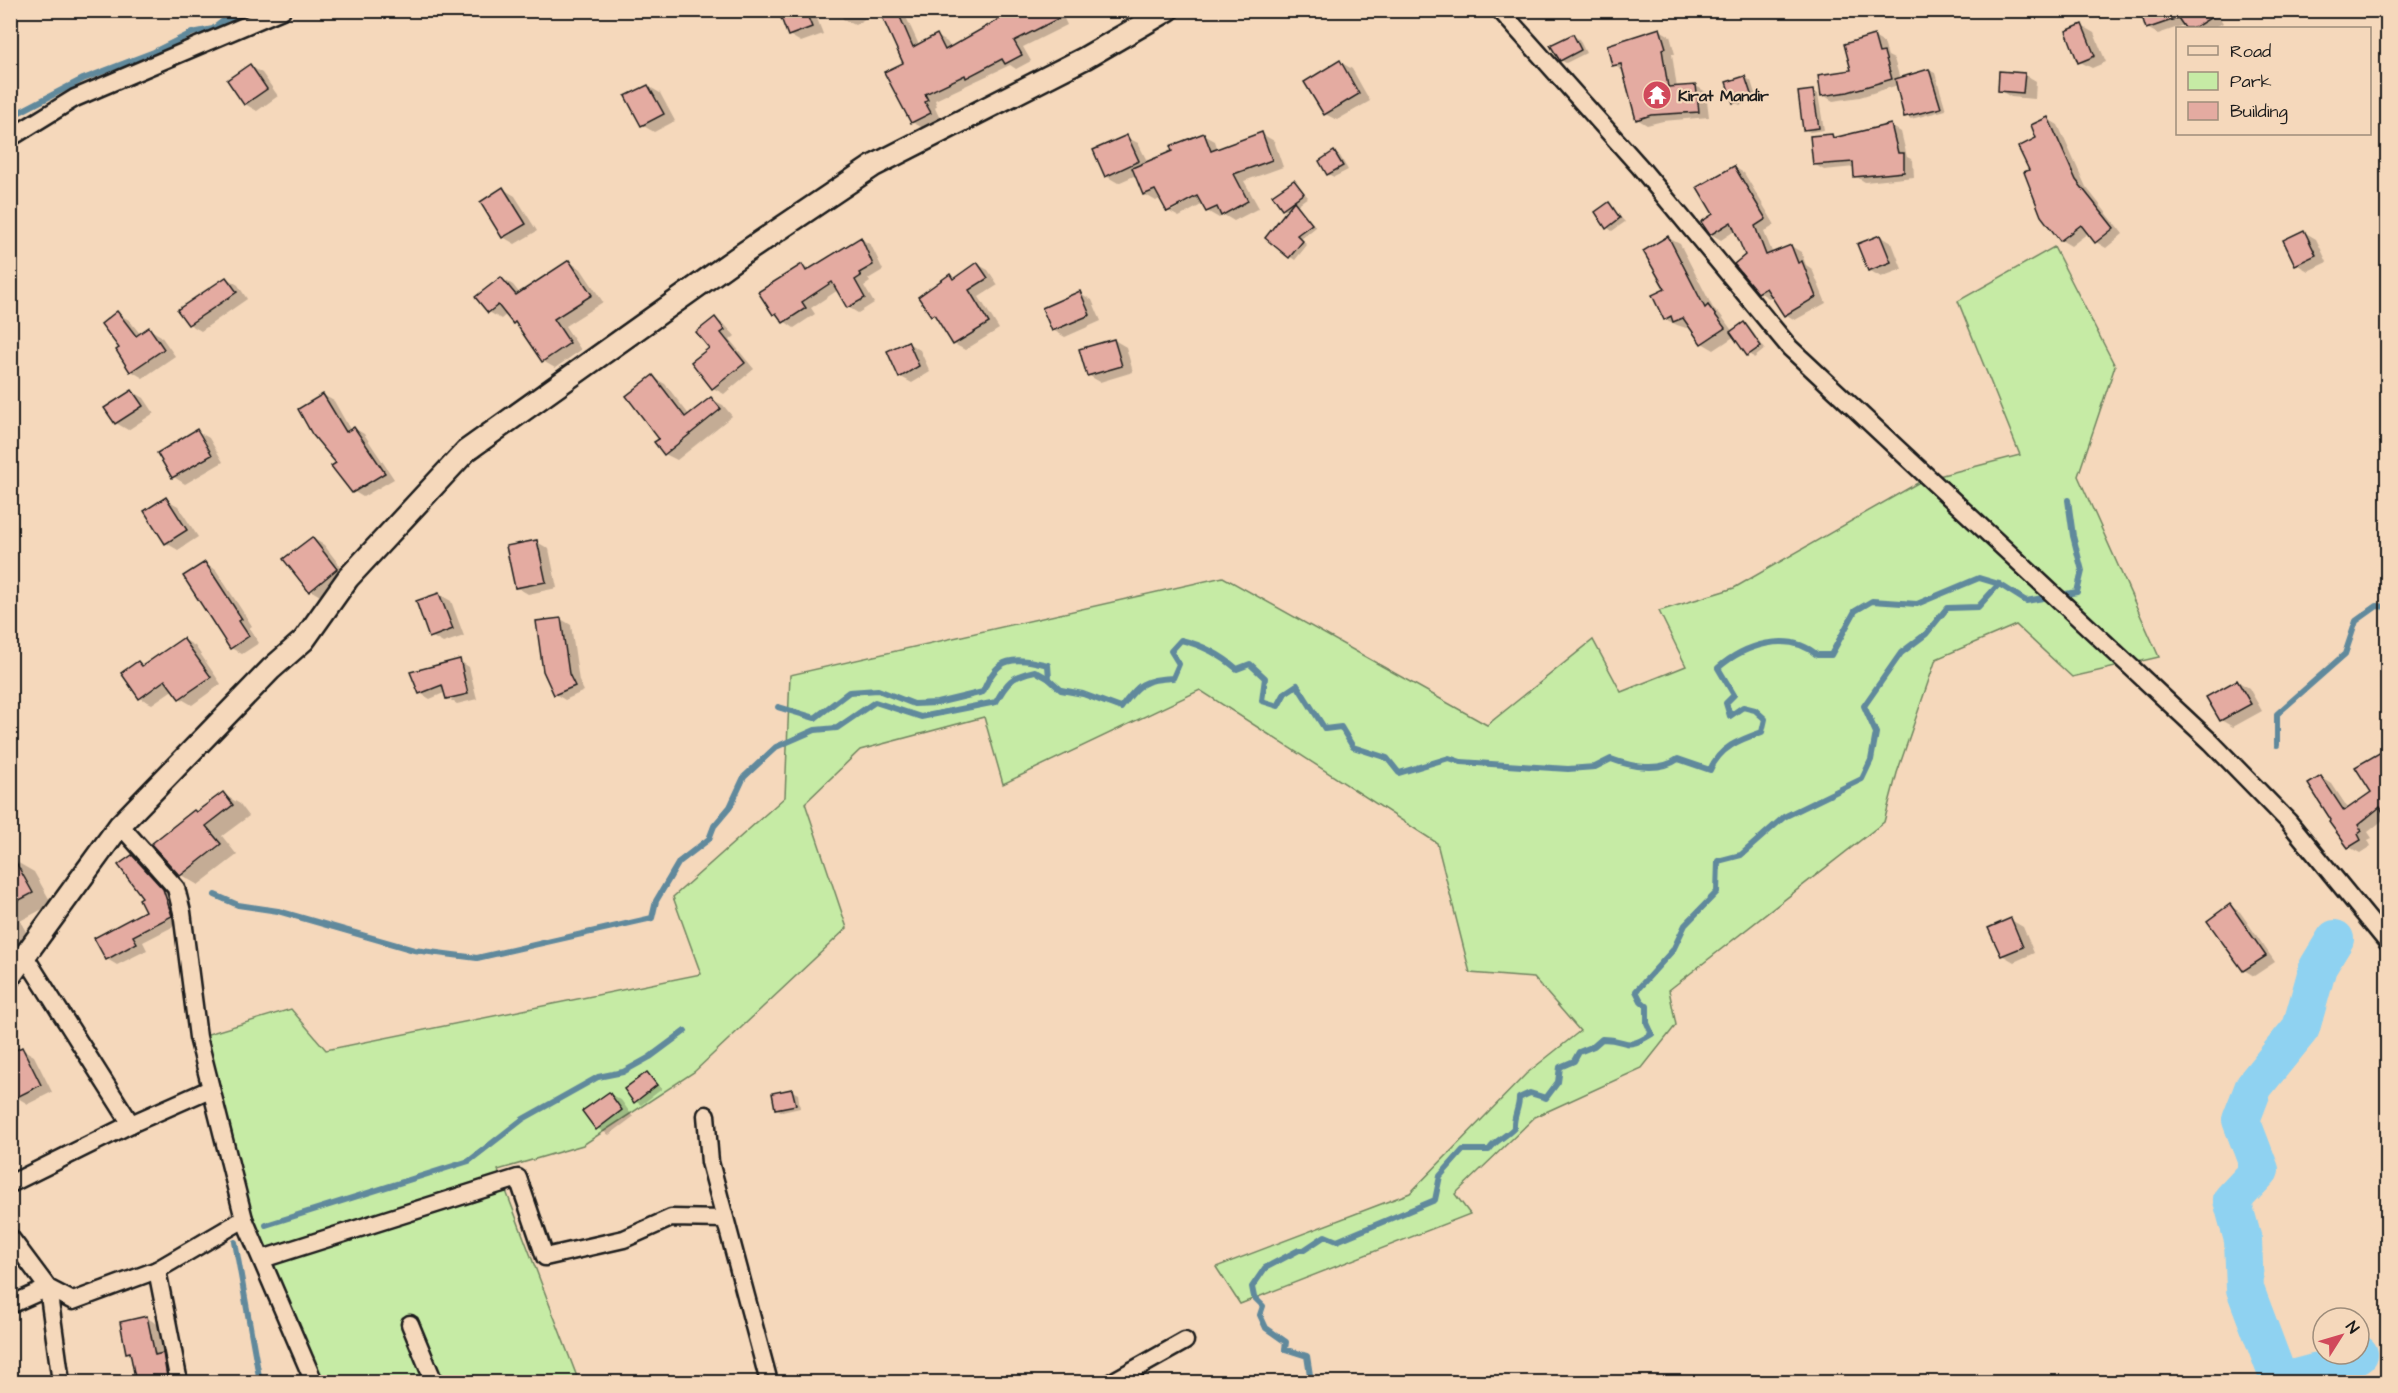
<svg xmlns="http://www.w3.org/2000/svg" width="2398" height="1393" font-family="'Architects Daughter',sans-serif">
<rect width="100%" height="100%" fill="#f5d8bb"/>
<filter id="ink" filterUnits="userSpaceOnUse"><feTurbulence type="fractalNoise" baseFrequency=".0167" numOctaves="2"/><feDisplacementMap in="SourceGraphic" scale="12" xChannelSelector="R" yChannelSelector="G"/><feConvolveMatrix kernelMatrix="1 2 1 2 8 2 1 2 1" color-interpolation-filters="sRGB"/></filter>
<g filter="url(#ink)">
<!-- green -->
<path fill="#c6eba5" stroke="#718460" stroke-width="1.5" d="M2054 247 2115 366 2078 476 2159 657 2072 677 2016 625 1936 659 1897 773 1884 822 1669 990 1676 1025 1642 1068 1535 1117 1455 1194 1470 1214 1240 1304 1216 1267 1410 1193 1526 1074 1580 1031 1534 978 1470 973 1437 843 1200 690 1003 784 984 717 860 750 805 803 847 928 694 1072 583 1145 498 1170 579 1382H314L244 1219 198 1037 291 1009 326 1050 701 974 673 897 785 797 790 675 1223 577 1487 725 1593 640 1621 692 1686 666 1659 611 1734 588 1923 480 2020 455 1958 301Z"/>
<!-- shadow -->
<g fill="#0003" fill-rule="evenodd">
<path d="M791 10 815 13 823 34 801 42 789 35Z"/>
<path d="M838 10H879L855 25 843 19Z"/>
<path d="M1060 10 1067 25 1023 47 1031 61 1016 69 1010 65 935 100 937 106 935 108 940 119 923 128 912 122 896 11 906 17 919 45 937 36 947 42 951 48Z"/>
<path d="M2141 10H2215L2223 23 2214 28H2187L2184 25 2158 34 2147 28Z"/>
<path d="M2082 26 2094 33 2106 62 2092 68 2080 62Z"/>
<path d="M1660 30 1670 36 1675 54H1672L1677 88 1696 86 1706 92 1709 117 1663 121 1647 125 1637 119 1624 72 1614 65Z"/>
<path d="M1573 36 1579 39 1586 53 1566 63 1561 60Z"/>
<path d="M1874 37 1884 43 1888 56 1894 59 1900 79 1929 70 1935 73 1946 110 1911 119 1906 116 1898 85 1860 97 1833 101 1823 95 1853 71Z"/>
<path d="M1340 62 1352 69 1370 101 1337 120 1325 114Z"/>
<path d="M250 66 262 73 278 96 257 111 245 104Z"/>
<path d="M2024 74 2036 81 2035 99 2011 97 1999 90Z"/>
<path d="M1745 77 1751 81 1757 100 1740 105 1734 102Z"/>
<path d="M648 86 660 93 675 121 654 132 642 125Z"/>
<path d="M1813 91 1818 94 1824 130 1810 132 1804 129Z"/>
<path d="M2048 119 2058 125 2086 187 2123 234 2106 248 2096 242 2088 233 2071 246 2061 240 2031 170 2038 138Z"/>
<path d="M1891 126 1901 132 1907 157 1913 160 1914 177 1865 182 1855 176V167L1824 170 1814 164 1832 135 1837 138Z"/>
<path d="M1262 134 1274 141 1283 167 1244 181 1259 208 1234 221 1224 215 1219 218 1207 211 1203 204 1179 217 1168 211 1161 198 1156 201 1144 194 1136 175 1118 183 1106 176 1126 137 1138 143 1148 163 1174 152 1204 135 1215 141 1218 150ZM1203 191 1204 193 1172 211V207Z"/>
<path d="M1334 153 1340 156 1348 170 1334 177 1328 174Z"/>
<path d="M1734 167 1744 173 1775 225 1764 232 1773 254 1791 246 1801 252 1806 265 1812 269 1826 303 1795 320 1785 314 1772 296 1769 298 1759 292 1736 230 1721 240 1711 234 1715 215Z"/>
<path d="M1294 182 1308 197 1297 205 1316 227 1301 239 1307 245 1295 260 1289 256 1288 211 1283 208Z"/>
<path d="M503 189 515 196 537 231 515 244 503 237Z"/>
<path d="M1609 204 1625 222 1612 231 1607 227Z"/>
<path d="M2304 232 2316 239 2327 262 2308 271 2296 264Z"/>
<path d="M1880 236 1892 243 1902 269 1881 277 1869 270Z"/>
<path d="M1668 238 1680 244 1714 310 1720 314 1733 332 1744 324 1749 327 1765 349 1754 358 1735 336 1714 350 1702 343 1690 326 1686 328 1677 325 1665 319Z"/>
<path d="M861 239 871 245 883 270 868 279 870 282 864 286 874 303 858 313 848 307 838 290 811 308 815 314 794 328 774 314 760 293 802 266 810 270Z"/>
<path d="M569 262 581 269 603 302 565 326 581 350 555 368 543 361 519 326 507 314 501 319 489 312 501 278 513 285 520 294Z"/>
<path d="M977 264 988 270 998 285 979 297 999 329 965 350 954 344 937 317 932 315 950 276 955 279Z"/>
<path d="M226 278 238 285 247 299 201 331 189 324Z"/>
<path d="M1080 293 1092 300 1101 321 1065 337 1053 330Z"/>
<path d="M117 313 129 320 141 335 149 329 161 336 175 356 143 378 131 371 122 348Z"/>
<path d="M715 319 725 325 735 336 730 340 754 369 724 394 713 388 711 348Z"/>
<path d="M1114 340 1126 347 1133 372 1100 382 1088 375Z"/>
<path d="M908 343 920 350 930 372 912 383 901 377Z"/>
<path d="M653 377 665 384 690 416 711 399 723 405 732 416 677 460 665 454 661 439Z"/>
<path d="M132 391 144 398 154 413 128 430 116 423Z"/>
<path d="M323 395 334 401 351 431 354 428 364 434 394 479 363 497 353 491 338 463Z"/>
<path d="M197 431 209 438 223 462 185 484 174 477Z"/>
<path d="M166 499 178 506 198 537 178 550 166 543Z"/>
<path d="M312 538 324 545 348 576 322 597 310 590Z"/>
<path d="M537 542 549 549 557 588 528 594 516 587Z"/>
<path d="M205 564 216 570 252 626 249 628 259 643 242 654 231 648Z"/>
<path d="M439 594 451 601 464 636 443 643 431 636Z"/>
<path d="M561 619 571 625 579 681 584 691 565 700 555 694Z"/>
<path d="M183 639 195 646 221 684 192 705 180 698 174 689 152 704 140 698 138 663 145 666Z"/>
<path d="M460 661 469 667 477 699 457 704 447 698 446 692 430 699 420 693Z"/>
<path d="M2237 681 2249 688 2262 711 2233 727 2221 720Z"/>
<path d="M2321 777 2332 784 2349 810 2373 793 2388 816 2368 832 2372 838 2368 840 2371 846 2360 853 2349 847 2333 821Z"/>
<path d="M223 794 240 804 249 816 222 836 237 855 198 885 181 875 197 814Z"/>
<path d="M132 857 143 863 174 897 182 922 143 942 147 950 117 965 107 959 147 911Z"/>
<path d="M15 861 34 872 52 904 20 921 33 944 10 957V863Z"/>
<path d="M2230 906 2240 912 2275 962 2254 976 2244 970Z"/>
<path d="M2011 920 2023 927 2034 953 2014 962 2002 955Z"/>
<path d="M22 1049 34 1056 52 1092 28 1104 16 1097Z"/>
<path d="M648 1074 662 1089 641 1105 635 1101Z"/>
<path d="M792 1091 798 1094 800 1108 782 1112 776 1108Z"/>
<path d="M609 1094 621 1100 633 1117 609 1135 597 1128Z"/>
<path d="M147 1318 159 1325 165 1357 174 1362 179 1382H138L132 1355 127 1352Z"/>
</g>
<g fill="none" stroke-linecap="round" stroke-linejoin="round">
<!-- stream -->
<g stroke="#61899c" stroke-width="6">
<path d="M10 117 83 79 154 52 192 33 213 29 226 19 240 15 258 14"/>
<path d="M778 707 815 718 849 692 878 690 914 704 937 703 983 692C997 655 1014 657 1048 665L1049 679 1061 690 1083 694 1121 708C1138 684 1144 679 1173 678L1179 664 1171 651 1181 640C1202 645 1221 655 1237 669L1250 664 1265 678 1262 701 1278 706 1285 693 1297 685 1325 729 1341 727 1353 747 1387 758 1399 773 1449 758 1461 762 1568 769 1595 767 1611 759C1632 767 1660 772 1678 759L1710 770C1720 747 1739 740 1762 732L1765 719 1755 710 1743 707 1730 716 1726 703 1734 695 1718 668C1744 645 1789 630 1817 655H1831L1855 611 1872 601 1917 604 1979 578 1999 584 2026 601 2077 592 2082 571 2073 536 2068 500"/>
<path d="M2277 745V714L2345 654 2356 621 2377 606 2388 607"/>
<path d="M215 895 238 905 278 911 414 950 477 958 652 918 656 901 679 862 709 839 714 826 730 807 744 777 776 747 815 730 837 728 875 702 921 717 996 702C1007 682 1012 676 1035 671L1049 679"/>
<path d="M266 1225 469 1161 523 1119 598 1077 623 1072 650 1057 685 1031"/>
<path d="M235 1242 260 1382"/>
<path d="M1317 1382 1310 1375 1307 1356 1285 1349 1286 1342 1266 1328 1260 1315 1263 1306 1254 1297 1252 1287 1265 1268 1299 1250H1304L1325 1236 1337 1241 1435 1200 1440 1176 1463 1150H1489C1495 1140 1506 1137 1514 1128 1513 1117 1519 1109 1519 1098L1530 1093 1546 1098 1558 1082 1560 1067 1574 1061 1579 1052 1594 1046 1602 1039C1631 1039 1623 1052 1652 1034L1647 1023V1006L1641 1001 1636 991 1673 950 1685 925 1717 892 1718 861 1741 855 1784 817 1862 779 1871 760 1876 733 1864 706 1901 653 1926 634 1947 608 1978 607 1999 584"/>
</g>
<!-- river -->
<g stroke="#8fd2f1" stroke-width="38">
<path d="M2280 1382 2245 1289 2243 1240 2232 1200 2260 1170 2241 1120 2254 1086 2301 1028 2318 967 2335 939"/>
<path d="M2281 1382 2340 1366 2359 1354"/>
</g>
</g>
<!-- building -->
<g fill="#e4aba1" stroke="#1c1c1c" stroke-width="1.5">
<path d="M778 10H805L812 27 788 36Z"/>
<path d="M879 10H897L913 47 937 34 945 50 1015 10H1075L1014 41 1022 55 1005 64 1002 59 966 78 965 75 925 94 928 100 925 102 931 113 911 123 884 72 903 63Z"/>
<path d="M2140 10H2223L2194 28H2185L2178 18 2146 29Z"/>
<path d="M2082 24 2095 56 2078 63 2066 31Z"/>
<path d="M1660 28 1666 48 1662 49 1668 87 1696 85 1699 112 1651 115 1636 120 1621 64 1612 66 1607 45Z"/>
<path d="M1573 34 1581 50 1560 61 1550 45Z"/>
<path d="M1874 35 1879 53 1884 52 1892 79 1848 92 1821 96 1818 75 1851 70 1844 44Z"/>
<path d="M1340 60 1359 94 1324 115 1304 82Z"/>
<path d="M250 64 267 89 244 105 227 80Z"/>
<path d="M1929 69 1941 108 1904 117 1895 79Z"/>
<path d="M1999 71 2025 73 2023 93 1998 91Z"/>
<path d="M1745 76 1752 97 1733 103 1726 82Z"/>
<path d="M648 85 664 114 641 126 625 96Z"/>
<path d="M1813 90 1819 128 1803 130 1798 92Z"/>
<path d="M2048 117 2076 180 2114 228 2095 243 2081 225 2060 241 2041 216 2024 172 2029 170 2018 147 2036 138 2031 125Z"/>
<path d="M1891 124 1898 153H1904V172L1854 177 1853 162 1813 165 1810 136 1832 134 1833 138Z"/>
<path d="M1262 132 1272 160 1234 174 1248 201 1221 216 1217 207 1206 212 1197 196 1167 212 1155 190 1143 195 1132 168 1172 151 1170 146 1204 133 1211 151Z"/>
<path d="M1127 135 1139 161 1105 177 1093 150Z"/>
<path d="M1334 151 1343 166 1327 175 1319 161Z"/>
<path d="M1734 166 1766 219 1755 226 1766 255 1791 245 1798 263 1802 261 1816 297 1784 316 1766 288 1758 293 1734 264 1745 255 1731 222 1710 235 1701 222 1713 214 1697 187Z"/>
<path d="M1294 180 1304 193 1282 209 1272 195Z"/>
<path d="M503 187 526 224 502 238 480 202Z"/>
<path d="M1294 201 1312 224 1297 235 1303 241 1289 258 1265 238Z"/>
<path d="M1609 202 1620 218 1606 229 1595 212Z"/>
<path d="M2304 230 2316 255 2295 265 2283 240Z"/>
<path d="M1880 235 1891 262 1868 271 1857 244Z"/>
<path d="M1668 236 1705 308 1708 305 1725 328 1701 344 1683 318 1673 322 1671 316 1664 320 1652 295 1665 289 1643 251Z"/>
<path d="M861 237 873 265 859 273 861 276 855 280 865 298 847 308 832 282 802 302 806 308 783 323 776 313 773 315 758 292 802 264 806 271Z"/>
<path d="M569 260 592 295 554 319 570 343 542 362 515 322 513 324 498 305 488 313 475 297 501 277 516 295Z"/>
<path d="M977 262 988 278 969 290 989 323 953 345 934 314 931 316 918 297 950 274 953 279Z"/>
<path d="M226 277 237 292 188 325 177 310Z"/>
<path d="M1080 291 1090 315 1052 331 1042 308Z"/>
<path d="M117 311 136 336 149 327 164 349 130 372 116 350 119 348 101 324Z"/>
<path d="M715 317 725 330 721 333 745 363 712 389 691 362 709 348 696 332Z"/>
<path d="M1744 322 1761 346 1747 356 1730 332Z"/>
<path d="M1114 339 1122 366 1087 376 1079 349Z"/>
<path d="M908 341 919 366 899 378 887 351Z"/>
<path d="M653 375 685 417 711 397 721 409 664 455 654 442 659 439 626 396Z"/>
<path d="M132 390 143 406 115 424 104 408Z"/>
<path d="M323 394 346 432 354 427 385 473 352 493 331 466 336 463 312 434 298 409Z"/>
<path d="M197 429 212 455 172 478 157 453Z"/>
<path d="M166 497 187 530 165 544 144 511Z"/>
<path d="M312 537 337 569 309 592 283 559Z"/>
<path d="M537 540 546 582 515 588 506 546Z"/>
<path d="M205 562 242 619 239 621 249 636 230 649 183 576Z"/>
<path d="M439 593 453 629 429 638 416 601Z"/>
<path d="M561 618 569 674 575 686 554 695 543 671 536 621Z"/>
<path d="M183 638 211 677 179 699 165 680 139 699 121 673 138 661 142 666Z"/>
<path d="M460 659 468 694 446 699 442 685 419 694 410 672Z"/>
<path d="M2237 680 2251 704 2220 721 2206 697Z"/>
<path d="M2388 748V820L2380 807 2358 825 2362 831 2358 834 2361 840 2348 848 2329 822 2331 820 2308 784 2321 776 2344 811 2371 792 2355 767Z"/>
<path d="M223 792 233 805 206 826 221 844 180 876 151 844 194 810 196 812Z"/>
<path d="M10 852 33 893 10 905Z"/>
<path d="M132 855 163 889 172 916 133 936 137 943 106 960 94 938 145 911 139 899 142 897 118 865Z"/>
<path d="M2230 904 2266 956 2243 971 2207 921Z"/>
<path d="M2011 918 2023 947 2001 956 1988 928Z"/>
<path d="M22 1047 41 1085 15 1098 10 1090V1053Z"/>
<path d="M647 1072 657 1085 634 1103 624 1089Z"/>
<path d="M792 1089 796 1105 775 1109 772 1093Z"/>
<path d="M609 1092 622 1110 596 1130 582 1111Z"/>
<path d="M147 1316 155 1355 163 1353 168 1383H136L130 1352 126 1353 120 1322Z"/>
</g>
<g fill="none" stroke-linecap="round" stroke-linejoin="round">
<!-- minor casing -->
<g stroke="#1c1c1c" stroke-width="21">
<g id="minor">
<path d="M1500 10 1640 167 1790 348 2211 742 2288 821 2388 943"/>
<path d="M10 138 75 98 282 10"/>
<path d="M120 825 176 888 182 912 198 1037 244 1219 314 1382"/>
<path d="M26 958 131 1124"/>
<path d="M706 1115 710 1162 769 1382"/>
<path d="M10 1184 131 1124 210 1089"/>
<path d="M10 1237 48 1288 73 1301 157 1270"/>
<path d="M262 1259 518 1178 545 1257 624 1239 671 1218 725 1219"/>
<path d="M10 1305 48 1288 61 1382"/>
<path d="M410 1324 434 1382"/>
<path d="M179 1382 157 1270 244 1219"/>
<path d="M1112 1382 1185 1341"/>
</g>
</g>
<!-- tertiary casing -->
<g stroke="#1c1c1c" stroke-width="26">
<path id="tertiary" d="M10 976 120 825 271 669 304 640 348 578 466 451 741 255 873 166 1085 58 1168 10"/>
</g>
<!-- minor -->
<use href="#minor" stroke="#f5d8bb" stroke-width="16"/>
<!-- tertiary -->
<use href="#tertiary" stroke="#f5d8bb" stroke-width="21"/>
</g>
</g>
<!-- icons -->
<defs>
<g id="temple-disc" transform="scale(1.5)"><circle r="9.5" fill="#d1495b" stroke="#f5d8bb"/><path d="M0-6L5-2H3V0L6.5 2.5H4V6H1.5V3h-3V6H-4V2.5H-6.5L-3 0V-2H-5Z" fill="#fff"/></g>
</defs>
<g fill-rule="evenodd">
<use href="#temple-disc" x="1657" y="95"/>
</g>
<g text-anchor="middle" stroke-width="4.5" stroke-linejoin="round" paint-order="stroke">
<!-- poi labels -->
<g font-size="16" font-weight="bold" fill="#1c1c1c" stroke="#f5d8bb" text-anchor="start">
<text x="1678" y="101">Kirat Mandir</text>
</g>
</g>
<!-- margin -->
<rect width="2398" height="1393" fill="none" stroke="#f5d8bb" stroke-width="36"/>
<rect x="18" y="18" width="2362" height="1357" fill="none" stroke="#1c1c1c" stroke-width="2" filter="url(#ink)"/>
<!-- legend -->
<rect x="2176" y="27" width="195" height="108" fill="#f5d8bb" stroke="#9e8d7b" stroke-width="1.5"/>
<rect x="2188" y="46" width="30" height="9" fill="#f5d8bb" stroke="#9e8d7b" stroke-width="1.5"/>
<text x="2230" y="57" font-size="18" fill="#1c1c1c">Road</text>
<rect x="2188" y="72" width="30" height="18" fill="#c6eba5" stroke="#9e8d7b" stroke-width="1.5"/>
<text x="2230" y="87" font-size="18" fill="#1c1c1c">Park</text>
<rect x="2188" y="102" width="30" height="18" fill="#e4aba1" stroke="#9e8d7b" stroke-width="1.5"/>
<text x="2230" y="117" font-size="18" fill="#1c1c1c">Building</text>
<!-- north arrow -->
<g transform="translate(2341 1336) rotate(53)"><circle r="28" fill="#f5d8bb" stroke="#9e8d7b" stroke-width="1.5"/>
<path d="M0-4.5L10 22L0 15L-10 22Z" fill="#d1495b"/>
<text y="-9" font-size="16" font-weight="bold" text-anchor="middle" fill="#1c1c1c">N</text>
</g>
</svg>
